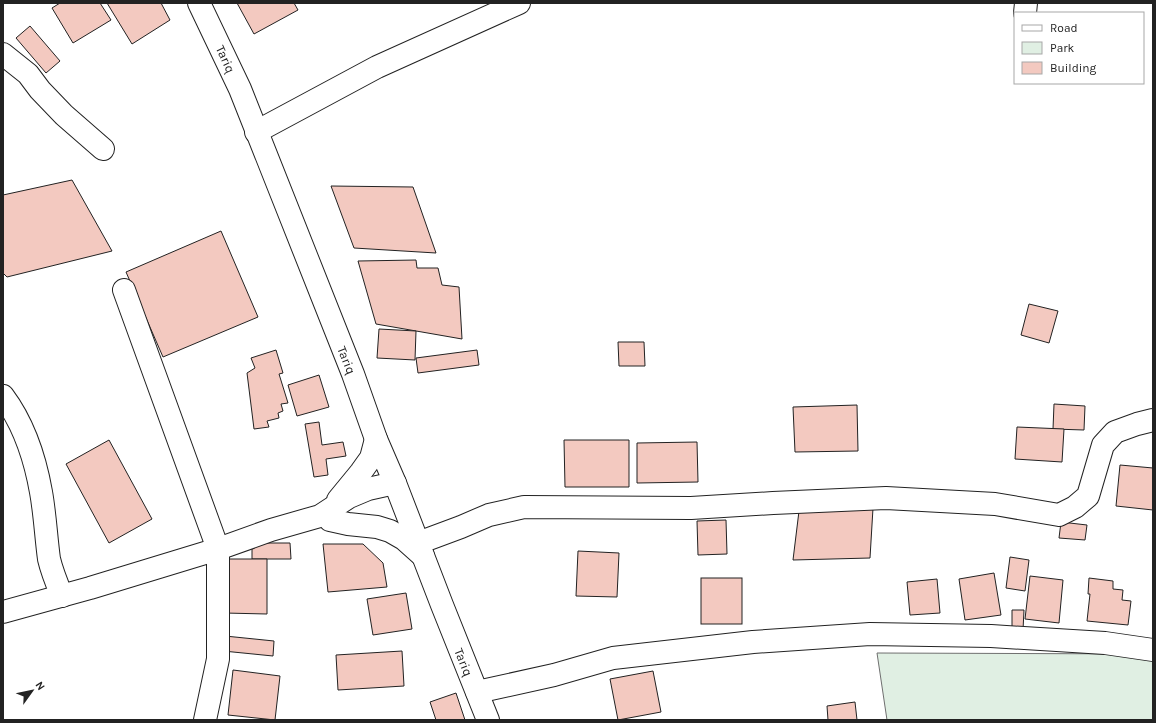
<svg xmlns="http://www.w3.org/2000/svg" width="1156" height="723" font-family="Karla,sans-serif">
<rect width="100%" height="100%" fill="#fff"/>
<!-- green -->
<path fill="#e0efe3" stroke="#6f6f6f" d="M877 653 1153 654V720H887Z"/>
<!-- building -->
<g fill="#f3c9c0" stroke="#222">
<path d="M60 3H100L111 20 73 43 52 8Z"/>
<path d="M107 3H161L170 20 132 44Z"/>
<path d="M237 3H294L298 10 254 34Z"/>
<path d="M30 26 60 61 46 73 16 38Z"/>
<path d="M72 180 112 251 7 277 3 273V195Z"/>
<path d="M331 186 413 187 436 253 354 248Z"/>
<path d="M221 231 258 317 163 357 126 272Z"/>
<path d="M416 260 417 268H438L442 285 459 287 462 339 376 324 358 261Z"/>
<path d="M1029 304 1058 311 1049 343 1021 335Z"/>
<path d="M379 329 416 331 415 360 377 358Z"/>
<path d="M618 342H644L645 366H619Z"/>
<path d="M276 350 283 373 279 374 288 403 281 404 283 411 278 413 279 418 267 421 269 427 254 429 247 373 255 368 251 358Z"/>
<path d="M477 350 479 365 418 373 416 358Z"/>
<path d="M319 375 329 407 297 416 288 385Z"/>
<path d="M1054 404 1085 406 1084 430 1053 429Z"/>
<path d="M857 405 858 451 795 452 793 407Z"/>
<path d="M319 422 322 445 343 442 346 456 326 459 328 475 314 477 305 424Z"/>
<path d="M1017 427 1064 429 1062 462 1015 459Z"/>
<path d="M109 440 152 519 109 543 66 464Z"/>
<path d="M564 440H629V487H565Z"/>
<path d="M697 442 698 482 637 483V443Z"/>
<path d="M1120 465 1153 468V510L1116 506Z"/>
<path d="M873 508 870 558 793 560 799 511Z"/>
<path d="M726 520 727 554 698 555 697 521Z"/>
<path d="M1061 522 1087 525 1085 540 1059 538Z"/>
<path d="M252 543H290L291 559H252Z"/>
<path d="M323 544H363L383 563 387 587 328 592Z"/>
<path d="M578 551 619 553 617 597 576 596Z"/>
<path d="M1010 557 1029 560 1025 591 1006 588Z"/>
<path d="M224 559H267V614L224 613Z"/>
<path d="M994 573 1001 615 965 620 959 579Z"/>
<path d="M1030 576 1063 580 1059 623 1025 619Z"/>
<rect x="701" y="578" width="41" height="46"/>
<path d="M1089 578 1113 581V589L1123 590 1122 600 1131 601 1128 625 1087 621 1090 594H1088Z"/>
<path d="M937 579 940 613 910 615 907 582Z"/>
<path d="M406 593 412 629 373 635 367 599Z"/>
<path d="M1012 610H1024L1023 630H1012Z"/>
<path d="M225 636 274 641 273 656 223 651Z"/>
<path d="M402 651 404 686 338 690 336 655Z"/>
<path d="M233 670 280 676 275 720 228 715Z"/>
<path d="M653 671 661 712 618 720 610 679Z"/>
<path d="M456 693 465 720H436L430 702Z"/>
<path d="M855 702 857 720H828L827 706Z"/>
</g>
<g fill="none" stroke-linecap="round" stroke-linejoin="round">
<!-- minor casing -->
<g stroke="#222" stroke-width="24">
<g id="minor">
<path d="M1025 13 1026 3"/>
<path d="M3 54 28 74 40 90 64 115 103 149"/>
<path d="M256 132 377 67 519 3"/>
<path d="M124 290 218 549V659L205 720"/>
<path d="M3 396C24 424 35 458 41 492 45 514 46 537 49 559 52 572 57 584 62 596"/>
<path d="M338 500 361 472 371 458 376 439"/>
<path d="M330 520 348 524 377 527 390 531 404 539 423 556"/>
<path d="M418 543 461 527 489 515 524 507 691 508 773 503 886 498 995 504 1059 515 1075 507 1088 496 1103 445 1115 432 1137 424 1153 420"/>
<path d="M3 612 90 588 218 549 271 530 320 516 349 497 368 489 395 483"/>
<path d="M477 692 554 675 613 658 753 642 870 634 991 636 1105 643 1153 650"/>
</g>
</g>
<!-- major casing -->
<g stroke="#222" stroke-width="24">
<path id="major" d="M199 3 240 89 353 374 376 439 395 483 442 605 488 720"/>
</g>
<!-- minor -->
<use href="#minor" stroke="#fff" stroke-width="22"/>
<!-- major -->
<use href="#major" stroke="#fff" stroke-width="22"/>
</g>
<g text-anchor="middle" stroke-width="3" stroke-linejoin="round" paint-order="stroke">
<!-- street labels -->
<g font-size="13" fill="#222" stroke="#fff">
<text transform="translate(226 59) rotate(65)" y="5">Tariq</text>
<text transform="translate(347 360) rotate(68)" y="5">Tariq</text>
<text transform="translate(464 662) rotate(68)" y="5">Tariq</text>
</g>
</g>
<!-- border -->
<rect width="1156" height="723" fill="none" stroke="#222222" stroke-width="8"/>
<!-- legend -->
<rect x="1014" y="12" width="130" height="72" fill="#ffffff" stroke="#a7a7a7"/>
<rect x="1022" y="25" width="20" height="6" fill="#ffffff" stroke="#a7a7a7"/>
<text x="1050" y="32" font-size="12" fill="#222222">Road</text>
<rect x="1022" y="42" width="20" height="12" fill="#e0efe3" stroke="#a7a7a7"/>
<text x="1050" y="52" font-size="12" fill="#222222">Park</text>
<rect x="1022" y="62" width="20" height="12" fill="#f3c9c0" stroke="#a7a7a7"/>
<text x="1050" y="72" font-size="12" fill="#222222">Building</text>
<!-- north arrow -->
<g transform="translate(32 691) rotate(57)" stroke="#ffffff" stroke-width="3" paint-order="stroke">
<path d="M0-3L7 15L0 10L-7 15Z" fill="#222222"/>
<text y="-6" font-size="11" font-weight="bold" text-anchor="middle" fill="#222222">N</text>
</g>
</svg>
